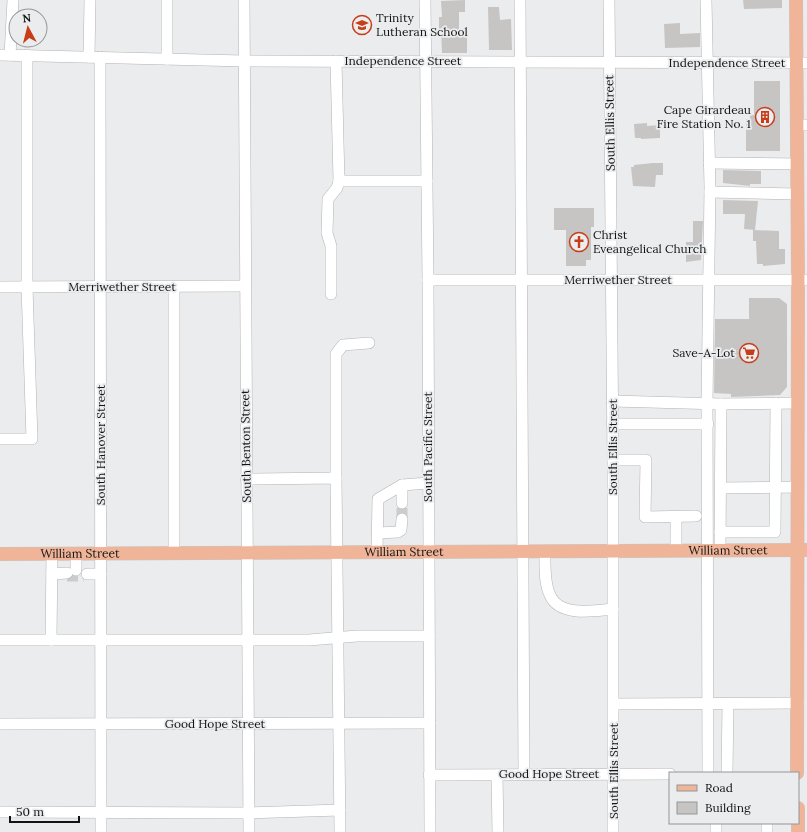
<svg xmlns="http://www.w3.org/2000/svg" width="807" height="832" font-family="Lora,serif">
<rect width="100%" height="100%" fill="#ebecee"/>
<!-- building -->
<g fill="#c7c5c4">
<path d="M465 0V12H459V37H467V53H442L441 30H439V17H442L441 1Z"/>
<path d="M743 0H782V8L744 9Z"/>
<path d="M488 7H499L500 20 511 19 512 50H489Z"/>
<path d="M680 23V34L700 33V47L665 48 664 24Z"/>
<path d="M754 81H780V151H746V119H750V115H754Z"/>
<path d="M647 123V126L660 125V138L641 139V138H635L634 124Z"/>
<path d="M653 163H663V175H656L655 187 633 186 631 167H634V165Z"/>
<path d="M723 170 761 171V184H750V186L723 183Z"/>
<path d="M723 200 758 201 755 230 744 229 745 214H723Z"/>
<path d="M554 208H594V227H591V260H586V266H566V230H554Z"/>
<path d="M693 221H703L701 260 686 262V242H693Z"/>
<path d="M753 230 779 231V249H785V264L763 266V264H757L756 241H753Z"/>
<path d="M749 298H779L787 304V387L780 395 731 397V394L714 393 715 319H749Z"/>
</g>
<g fill="none" stroke-linecap="round" stroke-linejoin="round">
<!-- minor-tunnel -->
<g stroke="#cbcccd" stroke-width="11" stroke-dasharray="11 5.5" stroke-linecap="butt">
<path d="M402 519V503"/>
<path d="M67 576H84"/>
</g>
<!-- minor casing -->
<g stroke="#b2b3b5" stroke-width="12">
<g id="minor">
<path d="M244 0 249 832"/>
<path d="M425 0 428 280 430 832"/>
<path d="M520 0 524 774"/>
<path d="M609 0 613 460V832"/>
<path d="M706 0 710 188 707 403 708 773"/>
<path d="M0 55 244 61 807 63"/>
<path d="M10 55 13 0"/>
<path d="M89 57 90 0"/>
<path d="M100 57 101 832"/>
<path d="M167 59V0"/>
<path d="M336 61 339 181H427"/>
<path d="M798 125H807"/>
<path d="M709 163 797 164"/>
<path d="M710 192 797 194"/>
<path d="M428 280H807"/>
<path d="M0 287 244 286"/>
<path d="M174 287V553"/>
<path d="M331 294V246L327 233 328 199 337 188 339 181"/>
<path d="M612 401 721 404 798 403"/>
<path d="M612 424H708"/>
<path d="M0 439H32L27 287V55"/>
<path d="M613 460H646L645 517 696 516"/>
<path d="M336 478V354L343 345 369 343"/>
<path d="M246 479 336 478 340 832"/>
<path d="M721 488 798 487"/>
<path d="M402 503V485"/>
<path d="M720 532H775L776 403"/>
<path d="M378 533 398 532 401 530 402 519"/>
<path d="M676 551V517"/>
<path d="M720 551 721 404"/>
<path d="M377 552 378 499 402 485 428 483"/>
<path d="M545 552C545 565 544 583 550 595 559 617 594 611 613 609"/>
<path d="M52 554 51 640H309L357 636H429"/>
<path d="M76 554V570"/>
<path d="M52 574 67 573"/>
<path d="M87 574H101"/>
<path d="M0 640H51"/>
<path d="M614 704 798 703"/>
<path d="M0 724 430 723"/>
<path d="M727 773 728 704"/>
<path d="M429 775 670 774"/>
<path d="M497 775 498 832"/>
<path d="M0 812 248 813 340 810"/>
<path d="M716 823V832"/>
<path d="M767 832V823"/>
</g>
</g>
<!-- major casing -->
<g stroke="#c6c7c7" stroke-width="14">
<g id="major">
<path d="M796 0 798 280 797 773"/>
<path id="s1" d="M0 554 807 550"/>
<path d="M798 808V832"/>
</g>
</g>
<!-- minor -->
<use href="#minor" stroke="#fff" stroke-width="11"/>
<!-- major -->
<use href="#major" stroke="#f0b499" stroke-width="13"/>
</g>
<!-- icons -->
<defs>
<g id="school-ring" transform="scale(1)"><circle r="9.5" fill="#ebecee" stroke="#c73d18" stroke-width="1.5"/><path d="M0-5L7-2L0 1L-7-2ZM-4 1L0 2.5L4 1V4Q0 6-4 4Z" fill="#c73d18"/></g>
<g id="building-ring" transform="scale(1)"><circle r="9.5" fill="#ebecee" stroke="#c73d18" stroke-width="1.5"/><path d="M-4-6H4V6H1V3H-1V6H-4ZM-2.5-4.3h1.7v1.8h-1.7ZM.8-4.3h1.7v1.8H.8ZM-2.5-1h1.7V.8h-1.7ZM.8-1h1.7V.8H.8Z" fill="#c73d18"/></g>
<g id="church-ring" transform="scale(1)"><circle r="9.5" fill="#ebecee" stroke="#c73d18" stroke-width="1.5"/><path d="M-1.2-6h2.4v3.5h3.3v2.4h-3.3V6h-2.4V-.1h-3.3v-2.4h3.3Z" fill="#c73d18"/></g>
<g id="supermarket-ring" transform="scale(1)"><circle r="9.5" fill="#ebecee" stroke="#c73d18" stroke-width="1.5"/><path d="M-6-5.5h2.5l.6 2H6L4.5 2H-2.5L-4.4-4H-6ZM-1.5 3.2a1.3 1.3 0 1 0 .1 0ZM3 3.2a1.3 1.3 0 1 0 .1 0Z" fill="#c73d18"/></g>
</defs>
<g fill-rule="evenodd">
<use href="#school-ring" x="362" y="25"/>
<use href="#building-ring" x="765" y="117"/>
<use href="#church-ring" x="579" y="242"/>
<use href="#supermarket-ring" x="749" y="353"/>
</g>
<g text-anchor="middle" stroke-width="3.5" stroke-linejoin="round" paint-order="stroke">
<!-- poi labels -->
<g font-size="12" fill="#131414" stroke="#ebecee" text-anchor="start">
<text x="376" y="22">Trinity<tspan x="376" dy="14">Lutheran School</tspan></text>
<text x="751" y="114" text-anchor="end">Cape Girardeau<tspan x="751" dy="14">Fire Station No. 1</tspan></text>
<text x="593" y="239">Christ<tspan x="593" dy="14">Eveangelical Church</tspan></text>
<text x="735" y="357" text-anchor="end">Save-A-Lot</text>
</g>
<!-- street labels -->
<g font-size="12" fill="#131414" stroke="#ebecee">
<text x="403" y="65">Independence Street</text>
<text x="727" y="67">Independence Street</text>
<text transform="translate(610 123) rotate(-91)" y="4">South Ellis Street</text>
<text x="618" y="284">Merriwether Street</text>
<text x="122" y="291">Merriwether Street</text>
<text transform="translate(101 445) rotate(-90)" y="4">South Hanover Street</text>
<text transform="translate(246 446) rotate(-91)" y="4">South Benton Street</text>
<text transform="translate(428 447) rotate(-90)" y="4">South Pacific Street</text>
<text transform="translate(613 447) rotate(-90)" y="4">South Ellis Street</text>
<text dy="4" stroke="none"><textPath href="#s1" startOffset="728">William Street</textPath></text>
<text dy="4" stroke="none"><textPath href="#s1" startOffset="404">William Street</textPath></text>
<text dy="4" stroke="none"><textPath href="#s1" startOffset="80">William Street</textPath></text>
<text x="215" y="728">Good Hope Street</text>
<text transform="translate(614 771) rotate(-90)" y="4">South Ellis Street</text>
<text x="549" y="778">Good Hope Street</text>
</g>
</g>
<!-- legend -->
<rect x="669" y="772" width="130" height="52" fill="#ebecee" stroke="#959697"/>
<rect x="677" y="785" width="20" height="6" fill="#f0b499" stroke="#959697"/>
<text x="705" y="792" font-size="12" fill="#131414">Road</text>
<rect x="677" y="802" width="20" height="12" fill="#c7c5c4" stroke="#959697"/>
<text x="705" y="812" font-size="12" fill="#131414">Building</text>
<!-- north arrow -->
<g transform="translate(28 28) rotate(353)"><circle r="19" fill="#ebecee" stroke="#959697"/>
<path d="M0-3L7 15L0 10L-7 15Z" fill="#c73d18"/>
<text y="-6" font-size="11" font-weight="bold" text-anchor="middle" fill="#131414">N</text>
</g>
<!-- scale -->
<path d="M10 816v6h69v-6" fill="none" stroke="#131414" stroke-width="2"/>
<text x="16" y="816" font-size="12" fill="#131414" stroke="#ebecee" stroke-width="3" paint-order="stroke">50 m</text>
</svg>
